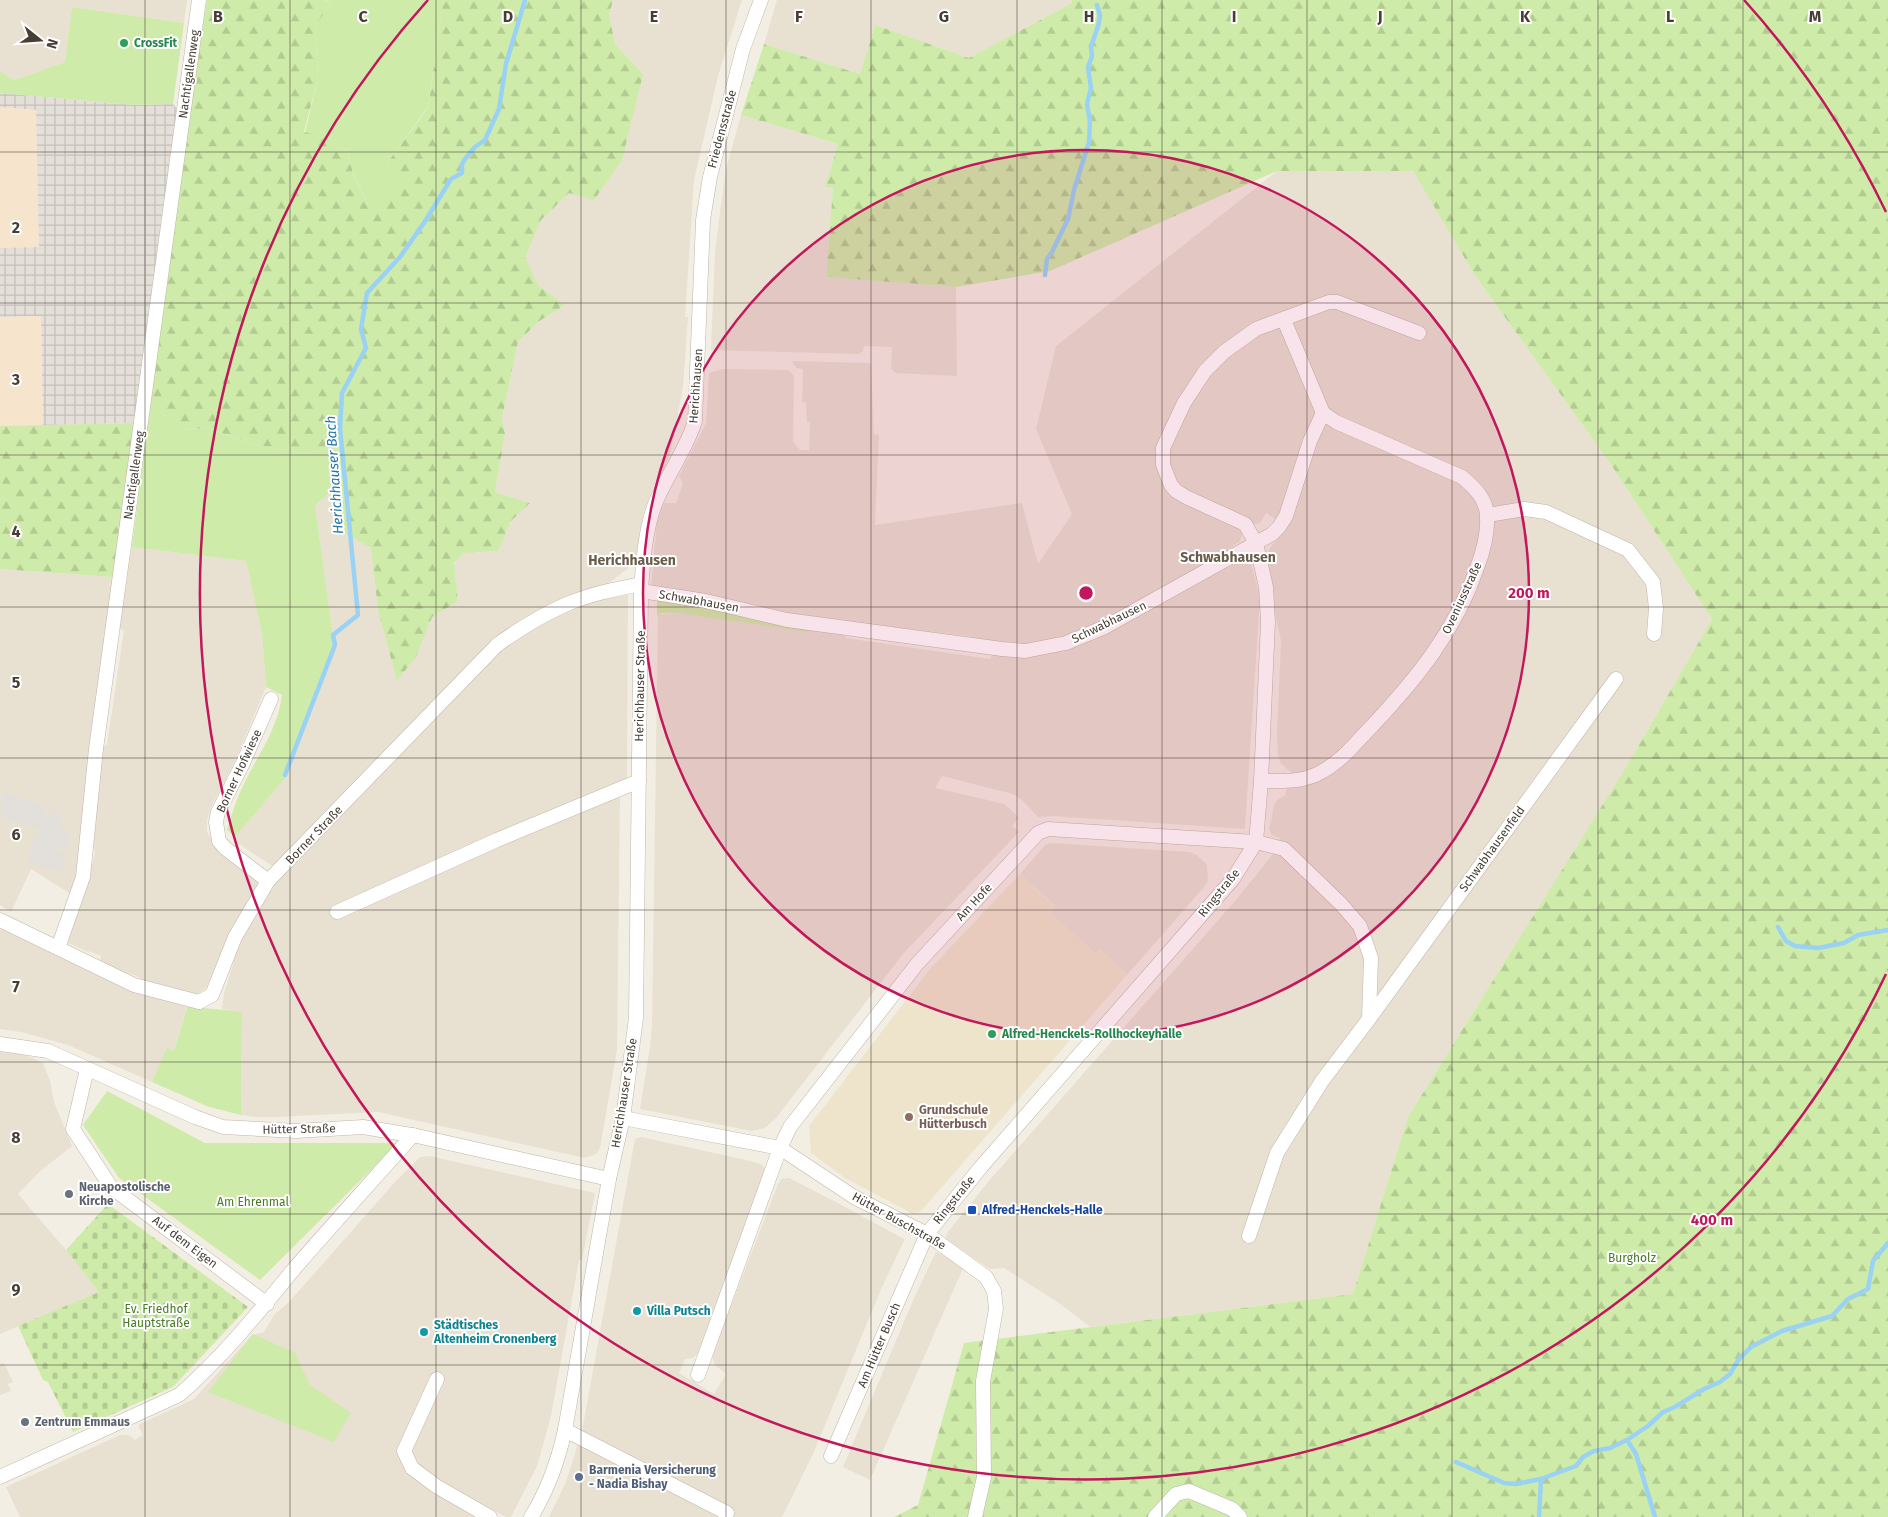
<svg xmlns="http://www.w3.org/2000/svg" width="1888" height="1517" font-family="'Fira Sans',sans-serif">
<defs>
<pattern id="industrial-grid" width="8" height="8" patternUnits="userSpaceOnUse" patternTransform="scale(1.25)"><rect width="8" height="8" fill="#e5dfd9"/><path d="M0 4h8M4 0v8" fill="none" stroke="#c6c0bb"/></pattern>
<pattern id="forest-firs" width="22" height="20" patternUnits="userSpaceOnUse" patternTransform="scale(1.25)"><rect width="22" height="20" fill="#ceeba9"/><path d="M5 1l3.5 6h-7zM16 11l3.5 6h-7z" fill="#b2cb92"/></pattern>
<pattern id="cemetery-stones" width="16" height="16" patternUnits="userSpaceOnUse" patternTransform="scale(1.25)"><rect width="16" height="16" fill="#ceeba9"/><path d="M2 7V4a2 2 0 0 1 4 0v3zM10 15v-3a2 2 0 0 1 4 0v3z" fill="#b2cb92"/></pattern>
</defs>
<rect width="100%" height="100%" fill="#f3eee4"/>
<!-- residential -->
<g fill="#e8e0d1">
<path d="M0 0H187L184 23 72 7 65 62 14 80 0 71Z"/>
<path d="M613 0H742L718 76 694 180 685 317H688L683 387 671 451 663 473 653 488 643 515 635 563 601 589 536 614 274 867 234 841 235 837 287 776 334 644 315 505 336 488 342 532 371 548 378 610 397 680 417 655 432 617 458 601 454 564 464 553 498 551 511 521 530 503 495 492 505 433 502 418 518 342 538 322 565 305 538 285 524 257 541 220 569 193 643 74 615 44 609 15Z"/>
<path d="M777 0H1072V3L969 58 875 25 860 74 764 44Z"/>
<path d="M741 115 838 144 825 187 833 188 826 277 956 287 957 376 896 373 891 369 892 347 864 346 863 351 859 354 711 350 715 253 720 212 726 169Z"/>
<path d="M1277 171H1413L1474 274 1610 463 1712 619 1631 759 1408 1117 1353 1294 1090 1327 1059 1303 1004 1268 990 1269 946 1239 947 1233 988 1182 1235 901 1273 854 1280 838 1272 835 1269 830 1274 806 1276 801 1285 795 1291 772 1281 764 1278 755 1277 734 1281 641 1264 561 1270 548 1281 534 1276 519 1266 513 1260 523 1238 527 1242 534 1240 541 1181 581 1094 625 1065 637 1024 644 999 643 968 636 777 613 651 586 657 522 664 503H676L683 483 679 476 706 423 709 373 723 369 789 370 794 376 793 442 800 450H809L810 422H807L806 402H802L803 369 796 368 792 361 871 363 874 434 879 435 875 525 1022 503 1038 564 1072 514 1036 429 1056 346Z"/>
<path d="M132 547 246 561 262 633 266 687 235 761 211 807 207 820V832L215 845 255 877 258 883 230 934 206 988 199 993 195 994 141 979 135 975 119 971 99 963 101 956 89 951 88 952 68 943 95 854 92 825 103 746 107 745 124 630 119 629Z"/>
<path d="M1247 558 1250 559 1260 598 1245 829 1052 816 1038 817 1022 800 1013 794 942 776 935 788 1005 804 1019 818 1012 826 1019 832 903 954 776 1118 765 1128 752 1131 640 1109 650 1047 652 1024 658 614 678 613 824 628 845 636 846 638 990 659 993 653H1033L1219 566Z"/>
<path d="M0 569 113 577 82 869 72 895 31 869 11 912 0 905Z"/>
<path d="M628 595 627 778 620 794 617 1050 600 1148 596 1154 585 1158 378 1112 276 1117H257L241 1115 242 1012 222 1009 224 994 237 951 238 942 270 888 501 649 559 612 602 599Z"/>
<path d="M1051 843 1190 852 1197 855 1207 865 1208 880 1205 886 1127 975 1100 950 1096 954 1050 913 1055 906 1020 874 1045 845Z"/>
<path d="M0 927 126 989 187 1007 174 1051 167 1049 152 1082 68 1045 21 1032 0 1029Z"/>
<path d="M0 1052 26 1055 43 1063 50 1081 54 1102 72 1146 39 1172 18 1194 66 1250 99 1292 0 1334Z"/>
<path d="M641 1137 746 1160 761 1164 766 1170 699 1352 693 1358 685 1359 679 1373 714 1394 726 1374 715 1365 712 1356 778 1184 782 1179 789 1178 836 1202 904 1239V1241L882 1287 813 1454 782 1517H549L566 1482 582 1431 635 1139Z"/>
<path d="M430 1156 595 1193 582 1260H579L551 1416 537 1466 511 1517H506L479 1502 482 1517H20L6 1487 120 1435H129L135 1440 143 1435 138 1425 194 1399 252 1335 264 1332 274 1315 289 1302 395 1182 420 1157Z"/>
<path d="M936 1252 964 1266 870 1480 843 1467 914 1298Z"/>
<path d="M4 1363 13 1382 8 1384 11 1391 0 1395V1364Z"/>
</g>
<!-- commercial -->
<g fill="#f7e4cc">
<path d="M0 107 36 110 39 247 0 248Z"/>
<path d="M41 316 43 425 0 426V317Z"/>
</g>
<!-- industrial -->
<path fill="url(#industrial-grid)" d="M0 93 134 105 173 104 178 110 136 423 43 425 41 316 0 317V248L39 247 36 110 0 107Z"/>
<!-- education -->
<path fill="#eee4cc" d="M1020 874 1055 907 1050 913 1096 954 1100 950 1127 975 921 1211 913 1214 845 1178 811 1153 809 1126 930 969Z"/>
<!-- green -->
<g fill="#ceeba9">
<path d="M325 0H443L428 107 387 163 400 190 371 211 353 172 346 143 305 133 318 78 315 25 332 4Z"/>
<path d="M72 7 184 23 173 104 134 105 0 93V71L14 80 65 62Z"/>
<path d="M151 403 179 428 210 429 254 445 304 453 344 445 336 488 315 505 334 644 287 776 235 837 227 830C231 817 235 803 241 790 255 759 278 730 282 695L266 687 262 633 246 561 132 547Z"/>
<path d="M657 600 698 605 809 627 808 632 678 613H661L657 616Z"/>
<path d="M188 1005C205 1010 224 1009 242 1012L241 1115 209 1107 152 1082 167 1048 174 1051Z"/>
<path d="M107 1091 205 1143H398L260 1280 119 1178 83 1125Z"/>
<path d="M253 1334 295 1353 310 1385 351 1413 334 1442 208 1392Z"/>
</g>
<!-- forest -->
<g fill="url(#forest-firs)">
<path d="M207 0H324L332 4 315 25 318 78 304 132 346 143 353 173 371 211 399 190 387 163 428 108 443 0H613L609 15 615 44 643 74 622 160 594 200 569 193 541 220 525 257 538 285 565 305 538 322 518 342 502 418 505 433 495 492 530 503 511 521 498 551 464 553 454 563 458 601 432 617 417 655 397 681 378 610 371 548 342 532 336 488 344 445 304 453 254 445 211 429 179 428 151 403 178 180Z"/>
<path d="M1072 0H1888V1517H894L918 1505 964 1343 1353 1294 1408 1117 1631 759 1712 619 1610 463 1474 274 1413 171H1277L1050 271 956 287 826 277 833 188 825 187 838 144 741 115 764 44 860 74 875 25 969 58 1072 3Z"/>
<path d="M136 423 113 577 0 569V426Z"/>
</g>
<!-- cemetery -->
<path fill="url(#cemetery-stones)" d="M108 1204 248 1307 173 1387 73 1432 48 1382 43 1380 18 1326 99 1292 66 1250Z"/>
<!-- parking -->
<path fill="#e3e0dc" d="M5 792 47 807 44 815 48 817 55 810 63 818 57 826 70 830 66 847 57 845 56 851 65 853 62 870 28 864 35 833 40 834 41 831 36 828 2 817 0 802Z"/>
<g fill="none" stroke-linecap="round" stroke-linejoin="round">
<!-- stream -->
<g stroke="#9ad2f5" stroke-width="4.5">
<path d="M1045 275 1047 259 1052 252 1068 219 1074 190 1089 142 1090 121 1087 104 1091 88 1088 67 1092 56 1091 47 1099 23 1100 15 1097 5"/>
<path d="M285 775 335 645 333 635 358 615 340 428 342 393 366 348 361 329 367 293 400 257 424 223 451 179 462 173V164L465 159 475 147 485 140 499 109 506 64 525 0"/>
<path d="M1778 927 1786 941 1795 946 1818 948 1844 943 1858 935 1888 930"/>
<path d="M1627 1440 1636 1454 1655 1517"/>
<path d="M1456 1462 1504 1483 1516 1484 1541 1479"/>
<path d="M1539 1517 1541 1479 1576 1466 1583 1457 1594 1451 1610 1448 1627 1440 1648 1426 1663 1412 1675 1407 1704 1389 1720 1382 1730 1374 1739 1359 1751 1347 1782 1331 1832 1316 1848 1299 1868 1289 1873 1261 1888 1243"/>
</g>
<!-- minor casing -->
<g stroke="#bfb6a6" stroke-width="15">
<g id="minor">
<path d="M1488 515 1524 509 1546 512 1628 550 1653 582 1656 608 1654 634"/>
<path d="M641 591 706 601 787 620 1002 649 1025 651 1066 643 1105 627 1272 534 1279 527 1286 516 1310 441 1323 413"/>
<path d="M1261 781C1283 781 1303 783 1323 771 1343 760 1357 741 1373 725 1417 678 1456 630 1477 568 1483 552 1488 534 1487 517 1487 499 1474 487 1462 477L1336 422 1323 413 1284 320"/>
<path d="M268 881 225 848 219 841 216 822 218 812 243 763 271 699"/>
<path d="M337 912 497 840 639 781"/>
<path d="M0 920 134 985 199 1002 212 995 235 937 268 881 497 645C519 629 542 615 567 604 590 594 616 589 641 584"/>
<path d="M58 948 83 877 96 749 199 0"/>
<path d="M1369 1019 1616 679"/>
<path d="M0 1044 48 1051 195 1117 223 1127 296 1131 363 1127 417 1136 609 1179"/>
<path d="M87 1069 73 1129 111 1187 267 1304"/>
<path d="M623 1118 780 1148 854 1197 927 1234 986 1277 994 1291 996 1309 983 1381 984 1477 975 1517"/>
<path d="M698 1375 780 1148 790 1127 917 964 1038 833 1048 829 1256 842 1284 849 1341 904 1360 926 1371 958 1369 1019 1322 1081 1277 1153 1249 1236"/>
<path d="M437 1379 404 1451 412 1468 436 1486 490 1517"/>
<path d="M565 1430 727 1513"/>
<path d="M831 1456 927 1234 981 1167 1233 879 1256 842 1261 781 1268 622 1266 587 1256 543 1245 524 1186 497 1176 491 1171 485 1163 465V448L1184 403 1205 371 1224 352 1256 329 1329 302H1337L1419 333"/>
<path d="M0 1477 179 1395C222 1358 258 1313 294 1269 333 1224 373 1180 413 1135"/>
<path d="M531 1517C548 1490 558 1461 565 1430L609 1179 623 1118 636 1018 641 591C643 562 645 531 655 504 667 475 686 450 695 421L703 220 710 177 743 49 761 0"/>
<path d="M1155 1517 1176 1494 1189 1491 1232 1509 1240 1517"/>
</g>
</g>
<!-- minor -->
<use href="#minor" stroke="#fff" stroke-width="14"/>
</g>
<!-- grid -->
<path fill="none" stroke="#463e33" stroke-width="1" stroke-opacity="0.55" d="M145 0V1517M290 0V1517M436 0V1517M581 0V1517M726 0V1517M871 0V1517M1017 0V1517M1162 0V1517M1307 0V1517M1452 0V1517M1598 0V1517M1743 0V1517M0 152H1888M0 303H1888M0 455H1888M0 607H1888M0 758H1888M0 910H1888M0 1062H1888M0 1214H1888M0 1365H1888"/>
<!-- distance rings -->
<circle cx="1086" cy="593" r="443" fill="#c2185b" fill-opacity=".12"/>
<g fill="none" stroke="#c2185b" stroke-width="2.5">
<circle cx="1086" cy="593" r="443"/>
<path d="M1886 974A886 886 0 1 1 428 0M1744 0A886 886 0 0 1 1886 212"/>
</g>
<!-- markers -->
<g fill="#2e9e5b" stroke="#fff" stroke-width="2">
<circle cx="124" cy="43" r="5"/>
<circle cx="992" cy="1034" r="5"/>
</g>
<circle fill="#8d6e63" stroke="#fff" stroke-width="2" cx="909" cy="1117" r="5"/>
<g fill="#6b7280" stroke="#fff" stroke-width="2">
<circle cx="69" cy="1194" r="5"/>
<circle cx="25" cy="1422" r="5"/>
</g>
<rect fill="#1a4fb4" stroke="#fff" stroke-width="2" x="967" y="1205" width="10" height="10" rx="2.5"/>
<g fill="#0f9aa8" stroke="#fff" stroke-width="2">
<circle cx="637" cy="1311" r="5"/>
<circle cx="424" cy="1332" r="5"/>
</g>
<circle fill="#5c6f8a" stroke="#fff" stroke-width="2" cx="579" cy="1477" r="5"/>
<g text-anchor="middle" stroke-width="4" stroke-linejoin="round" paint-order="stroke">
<!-- leisure labels -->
<g font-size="12" font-weight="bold" fill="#27864d" stroke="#fff" text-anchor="start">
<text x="134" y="47">CrossFit</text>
<text x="1002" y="1038">Alfred-Henckels-Rollhockeyhalle</text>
</g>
<!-- street labels -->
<g font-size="12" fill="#463e33" stroke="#fff">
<text transform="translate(189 74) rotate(-82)" y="4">Nachtigallenweg</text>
<text transform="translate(722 129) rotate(-75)" y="4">Friedensstraße</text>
<text transform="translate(696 386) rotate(-86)" y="4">Herichhausen</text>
<text transform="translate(134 475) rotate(-82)" y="4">Nachtigallenweg</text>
<text transform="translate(1462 598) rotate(-65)" y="4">Oveniusstraße</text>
<text transform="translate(699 601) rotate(10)" y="4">Schwabhausen</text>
<text transform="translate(1109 622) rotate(-26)" y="4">Schwabhausen</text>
<text transform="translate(640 686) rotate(-89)" y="4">Herichhauser Straße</text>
<text transform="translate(239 771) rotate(-65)" y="4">Borner Hofwiese</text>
<text transform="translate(314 835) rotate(-46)" y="4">Borner Straße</text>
<text transform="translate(1492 849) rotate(-54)" y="4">Schwabhausenfeld</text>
<text transform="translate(1219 893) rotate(-51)" y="4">Ringstraße</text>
<text transform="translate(974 902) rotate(-47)" y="4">Am Hofe</text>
<text transform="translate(624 1093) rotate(-81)" y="4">Herichhauser Straße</text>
<text transform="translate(299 1129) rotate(-1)" y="4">Hütter Straße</text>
<text transform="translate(954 1200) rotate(-51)" y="4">Ringstraße</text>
<text transform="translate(899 1221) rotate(29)" y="4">Hütter Buschstraße</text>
<text transform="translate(185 1242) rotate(37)" y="4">Auf dem Eigen</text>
<text transform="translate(879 1345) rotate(-67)" y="4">Am Hütter Busch</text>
</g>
<!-- education labels -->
<g font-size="12" font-weight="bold" fill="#785e54" stroke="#fff" text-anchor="start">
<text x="919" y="1114">Grundschule<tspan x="919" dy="14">Hütterbusch</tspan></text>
</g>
<!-- worship labels -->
<g font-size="12" font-weight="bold" fill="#5b616d" stroke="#fff" text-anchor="start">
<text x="79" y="1191">Neuapostolische<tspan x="79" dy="14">Kirche</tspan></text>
<text x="35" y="1426">Zentrum Emmaus</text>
</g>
<!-- park labels -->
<g font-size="12" fill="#467b22" stroke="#fff">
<text x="253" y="1206">Am Ehrenmal</text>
<text x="1632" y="1262">Burgholz</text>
<text x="156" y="1313">Ev. Friedhof<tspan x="156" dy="14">Hauptstraße</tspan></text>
</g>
<!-- transit labels -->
<g font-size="12" font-weight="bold" fill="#164399" stroke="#fff" text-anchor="start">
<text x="982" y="1214">Alfred-Henckels-Halle</text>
</g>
<!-- culture labels -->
<g font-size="12" font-weight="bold" fill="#0d838f" stroke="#fff" text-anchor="start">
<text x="647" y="1315">Villa Putsch</text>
<text x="434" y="1329">Städtisches<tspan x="434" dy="14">Altenheim Cronenberg</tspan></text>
</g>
<!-- service labels -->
<g font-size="12" font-weight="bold" fill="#4e5e75" stroke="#fff" text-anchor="start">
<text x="589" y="1474">Barmenia Versicherung<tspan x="589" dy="14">- Nadia Bishay</tspan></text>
</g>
<!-- water labels -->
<g font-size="14" font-style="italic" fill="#2478b1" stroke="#fff">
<text transform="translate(334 475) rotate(-94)" y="5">Herichhauser Bach</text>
</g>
<!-- neighbourhood labels -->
<g font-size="14" font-weight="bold" fill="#695c4a" stroke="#fff">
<text x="1228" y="562">Schwabhausen</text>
<text x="632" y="565">Herichhausen</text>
</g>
</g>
<g font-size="16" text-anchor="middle" font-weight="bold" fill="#463e33" stroke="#fff" stroke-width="4" stroke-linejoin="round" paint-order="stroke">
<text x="218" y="22">B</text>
<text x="363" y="22">C</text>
<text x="508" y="22">D</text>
<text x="654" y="22">E</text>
<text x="799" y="22">F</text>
<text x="944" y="22">G</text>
<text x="1089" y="22">H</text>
<text x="1234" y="22">I</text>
<text x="1380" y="22">J</text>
<text x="1525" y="22">K</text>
<text x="1670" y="22">L</text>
<text x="1815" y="22">M</text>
<text x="16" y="233">2</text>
<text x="16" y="385">3</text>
<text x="16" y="537">4</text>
<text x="16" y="688">5</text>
<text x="16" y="840">6</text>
<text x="16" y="992">7</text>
<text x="16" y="1143">8</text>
<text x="16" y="1295">9</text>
</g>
<circle cx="1086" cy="593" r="8" fill="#c2185b" stroke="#fff" stroke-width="2.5"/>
<g font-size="15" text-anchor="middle" font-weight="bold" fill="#c2185b" stroke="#fff" stroke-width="4" stroke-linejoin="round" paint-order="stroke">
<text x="1529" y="598">200 m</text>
<text x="1712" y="1225">400 m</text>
</g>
<!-- north arrow -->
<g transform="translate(40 40) rotate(107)" stroke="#ffffff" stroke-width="4" paint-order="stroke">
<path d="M0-4L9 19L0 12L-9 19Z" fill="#463e33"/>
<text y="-8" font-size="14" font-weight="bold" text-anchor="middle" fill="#463e33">N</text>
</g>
</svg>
